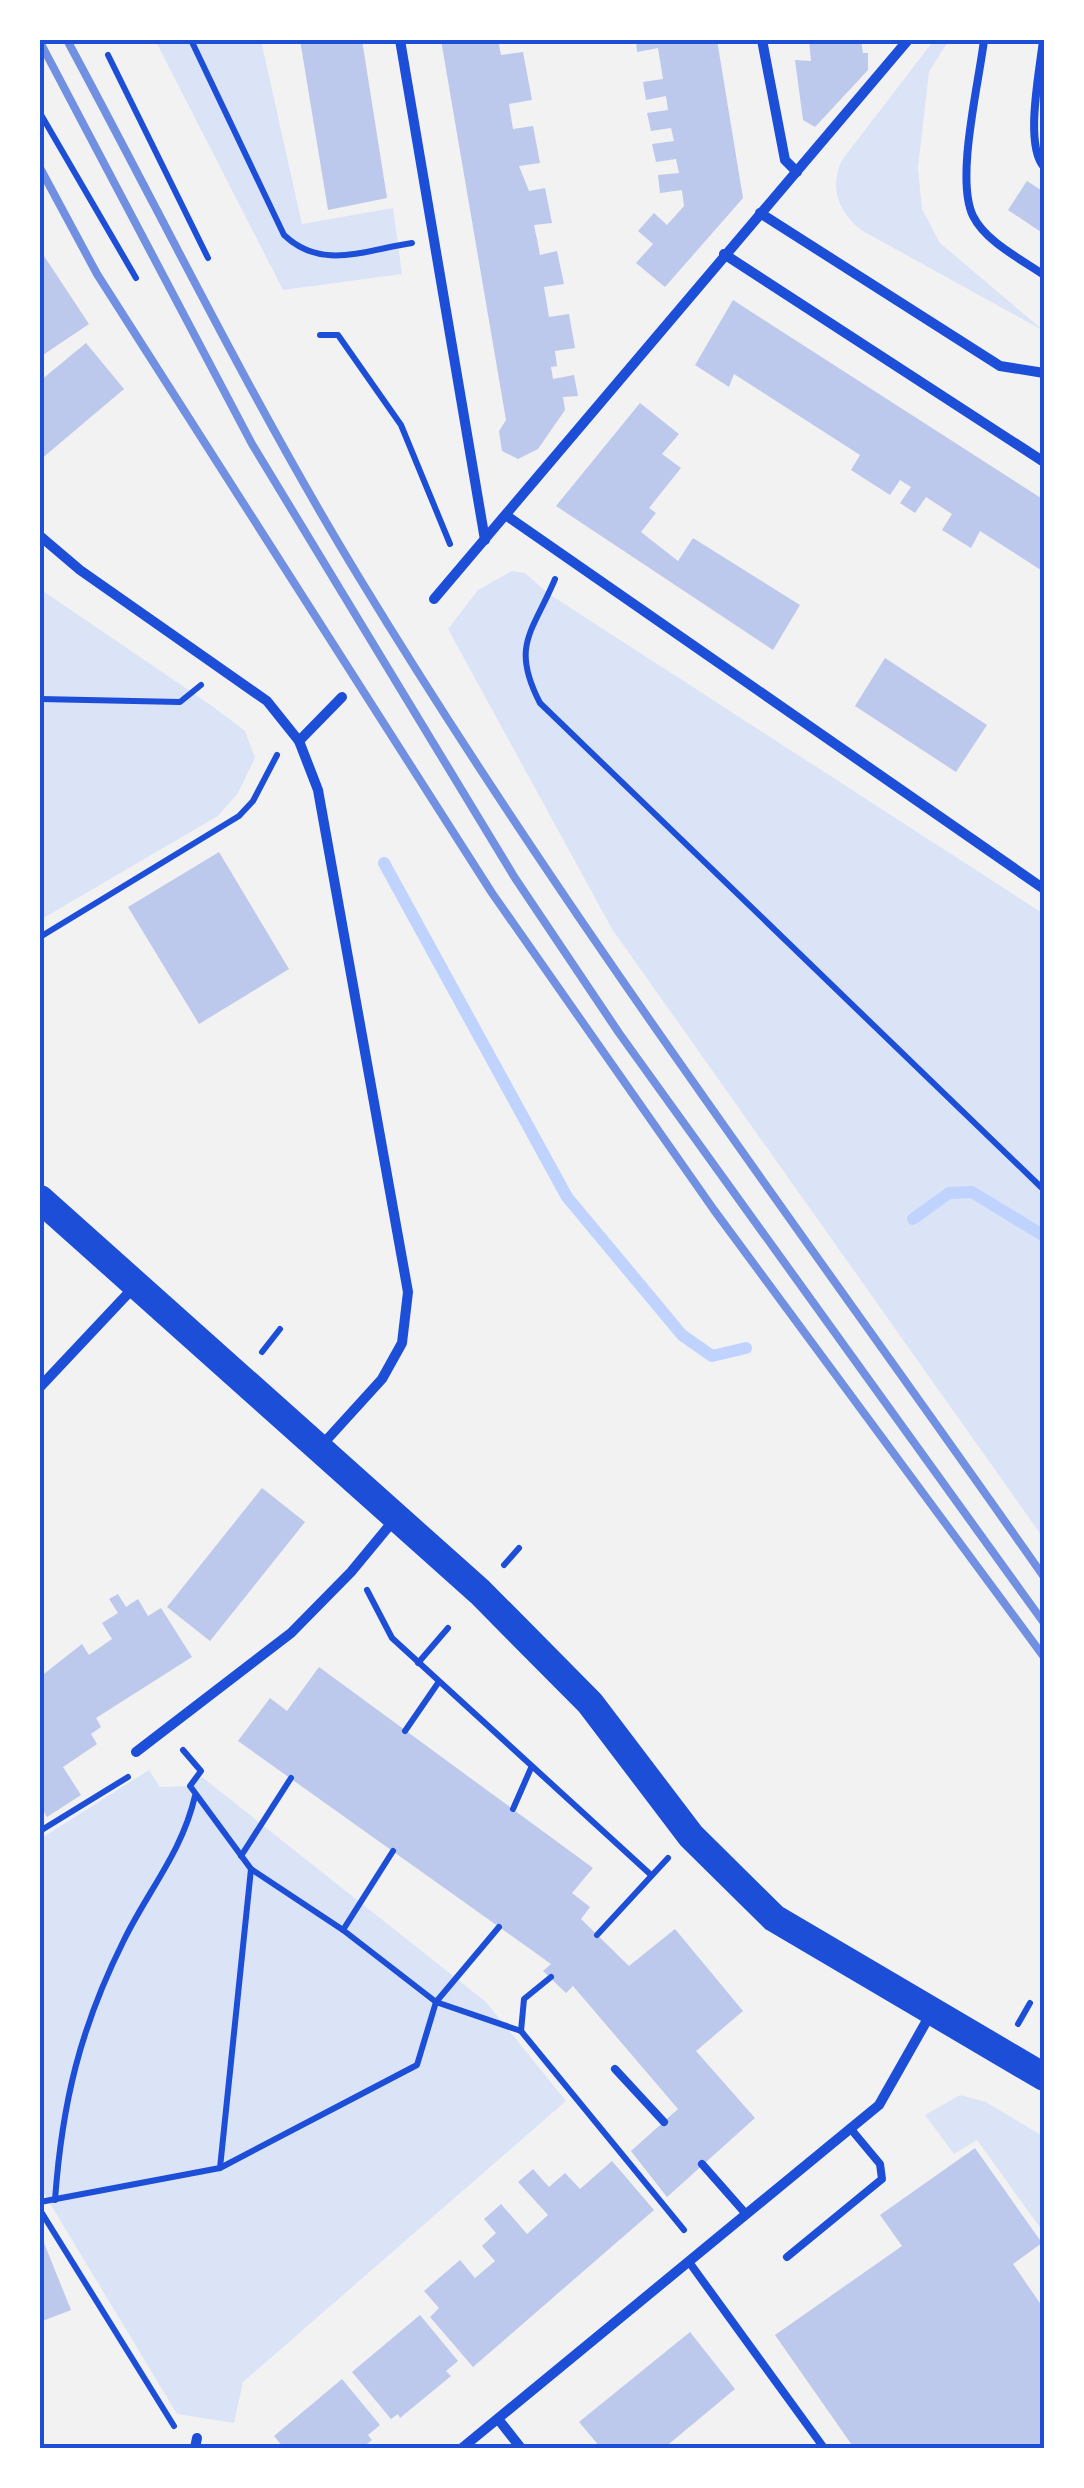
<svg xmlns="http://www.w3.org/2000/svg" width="1084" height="2488" font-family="Lato,sans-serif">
<rect width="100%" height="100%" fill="#f2f2f2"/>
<!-- green -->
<g fill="#dbe4f7">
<path d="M155 40H261L302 224 393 208 402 274 283 290Z"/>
<path d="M934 40H949L929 72 918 168 922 209 940 243 1044 331 861 230C838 211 829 188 842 160Z"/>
<path d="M512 571 525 573 549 594 1044 914V1539L612 929 448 629 478 590Z"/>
<path d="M40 589 212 706 245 731 255 758 238 793 218 816 40 920Z"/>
<path d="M149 1770 160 1787 190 1786 202 1777 486 2002 566 2101 243 2382 234 2423 177 2414 40 2187V1839Z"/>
<path d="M960 2095 986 2102 1044 2137V2233L977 2140 954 2154 925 2115Z"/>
</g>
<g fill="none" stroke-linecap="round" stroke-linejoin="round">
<!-- stream -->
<g stroke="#bfd3fe" stroke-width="12">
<path d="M384 863 567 1197 682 1335 712 1356 746 1348"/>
<path d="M913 1219 949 1193 972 1192 1044 1236"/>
</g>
</g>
<!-- building -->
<g fill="#bdc9ec">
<path d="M300 40H362L387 198 328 210Z"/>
<path d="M441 40H498L501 55 523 52 532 100 509 104 513 129 533 126 540 163 519 166 529 191 545 188 552 223 534 225 537 239 540 255 557 251 564 284 544 287 549 317 569 314 575 348 555 351 557 366 551 367 553 379 574 375 578 396 563 397 565 410 538 449 518 459 502 451 499 431 506 420Z"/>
<path d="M636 40H717L743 198 665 287 636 263 653 244 638 231 654 213 667 225 684 206 682 190 660 193 658 175 679 173 676 159 656 162 652 144 674 141 671 128 651 131 647 113 668 110 666 96 646 100 643 82 663 79 658 48 637 52Z"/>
<path d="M809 40H861L863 53H868V70L815 127 803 120 795 60 811 61Z"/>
<path d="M1027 181 1044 192V234L1008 210Z"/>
<path d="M40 250 89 324 40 357Z"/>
<path d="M733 300 1044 500V572L980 531 971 548 942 530 952 514 926 497 915 513 900 503 911 487 900 480 890 495 851 470 860 455 734 374 729 387 695 365Z"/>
<path d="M86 343 124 389 40 460V381Z"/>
<path d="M640 403 679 434 662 454 681 468 649 508 656 513 641 532 678 561 693 538 800 605 773 650 556 506Z"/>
<path d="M885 658 987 725 956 772 855 706Z"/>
<path d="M219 852 289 969 199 1024 128 907Z"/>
<path d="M262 1488 305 1522 210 1641 167 1607Z"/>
<path d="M118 1594 126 1607 138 1599 148 1616 161 1608 192 1657 96 1718 101 1727 91 1734 97 1744 63 1767 81 1795 47 1817 40 1805V1677L82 1644 89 1655 112 1639 102 1623 118 1613 109 1599Z"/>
<path d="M319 1667 593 1868 572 1893 590 1907 581 1919 629 1966 675 1929 743 2011 696 2051 755 2118 667 2197 631 2151 678 2109 573 1986 566 1993 543 1971 551 1964 238 1741 270 1698 287 1711Z"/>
<path d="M975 2148 1042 2243 1013 2264 1044 2309V2448H854L775 2335 902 2246 880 2215Z"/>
<path d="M612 2161 654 2210 473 2367 430 2317 439 2308 424 2291 460 2260 475 2278 495 2261 482 2246 496 2233 484 2219 501 2204 527 2234 548 2215 518 2182 533 2169 549 2187 565 2173 580 2189Z"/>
<path d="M40 2233 71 2310 40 2322Z"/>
<path d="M420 2315 458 2361 446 2371 451 2376 400 2418 398 2414 391 2419 352 2372Z"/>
<path d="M690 2332 735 2389 664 2448H601L579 2422Z"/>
<path d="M342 2379 380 2425 368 2435 372 2440 362 2448H284L274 2436Z"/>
</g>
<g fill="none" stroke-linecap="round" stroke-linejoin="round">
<!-- path -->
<g stroke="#1d4ed8" stroke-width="6">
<path d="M191 40 284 235C322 271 364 250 412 243"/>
<path d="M108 55 208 258"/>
<path d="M40 113 136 278"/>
<path d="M320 335H338L401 425 450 544"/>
<path d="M555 579C533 632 510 645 540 703L1044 1190"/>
<path d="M40 699 180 702 201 685"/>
<path d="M40 937 239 816 253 801 277 755"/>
<path d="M262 1352 280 1329"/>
<path d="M504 1565 519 1548"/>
<path d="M367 1590 392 1638 650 1874"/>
<path d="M418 1663 448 1628"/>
<path d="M405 1731 438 1683"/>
<path d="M513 1809 531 1768"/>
<path d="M40 1831 128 1777"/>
<path d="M241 1856 291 1778"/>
<path d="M251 1869 343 1930 436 2002 499 1927"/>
<path d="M343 1930 393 1851"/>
<path d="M597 1935 668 1858"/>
<path d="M1018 2024 1030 2003"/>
<path d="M521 2031 524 1999 551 1977"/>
<path d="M220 2168 417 2065 436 2002 521 2031 684 2230"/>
<path d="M55 2200C62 2103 80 2028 124 1940 149 1889 182 1852 195 1796"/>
<path d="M40 2202 220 2168 251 1869 190 1786 201 1771 183 1750"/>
<path d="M40 2210 174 2426"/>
</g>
<!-- service -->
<g stroke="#1d4ed8" stroke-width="8">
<path d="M984 40C979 83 955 179 973 216 986 242 1021 259 1044 275"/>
<path d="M1043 40C1040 70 1024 145 1044 167"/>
<path d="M615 2069 664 2122"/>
<path d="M702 2164 746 2214"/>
<path d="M787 2257 882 2179 880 2164 850 2128"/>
<path d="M689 2262 824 2448"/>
</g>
<!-- minor -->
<g stroke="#1d4ed8" stroke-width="10">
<path d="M400 40 485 540"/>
<path d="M762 40 785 160 797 172"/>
<path d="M760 213 1000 366 1044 373"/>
<path d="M724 254 1044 462"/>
<path d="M507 516 1044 889"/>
<path d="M40 536 80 570 267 701 299 741 318 790 408 1292 402 1343 382 1379 322 1445"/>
<path d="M434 599 908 40"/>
<path d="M299 741 342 697"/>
<path d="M40 1387 135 1286"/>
<path d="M136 1752 291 1633 351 1572 394 1520"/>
<path d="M498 2419 521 2448"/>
<path d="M195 2448 197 2438"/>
<path d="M462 2448 879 2105 930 2015"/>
</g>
<!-- trunk -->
<path stroke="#1d4ed8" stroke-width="28" d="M40 1199 480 1592 590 1703 691 1836 774 1918 1044 2077"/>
<!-- rail -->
<g stroke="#7290e2" stroke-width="8">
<path d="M67 40C164 220 254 405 360 579 570 924 813 1247 1044 1577"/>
<path d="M40 42 252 444 515 878 619 1033 1044 1623"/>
<path d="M40 168 97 274 492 893 714 1210 1044 1657"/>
</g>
</g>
<!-- border -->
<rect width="1084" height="2488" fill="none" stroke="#ffffff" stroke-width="85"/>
<rect x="42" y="42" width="1000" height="2404" fill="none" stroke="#1d4ed8" stroke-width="4"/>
</svg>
